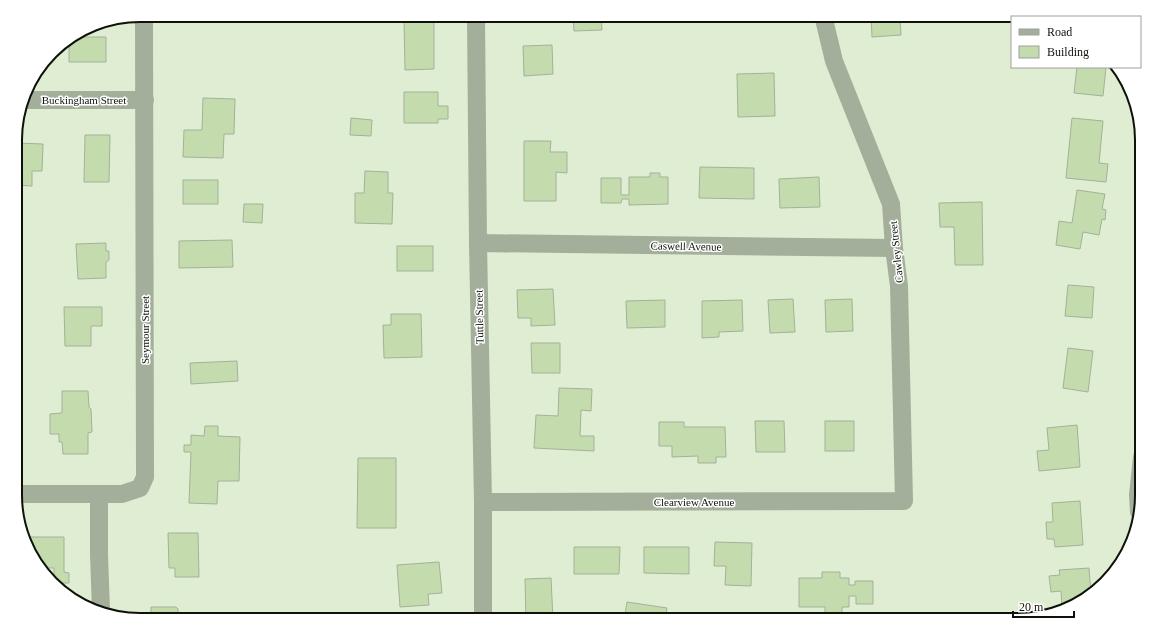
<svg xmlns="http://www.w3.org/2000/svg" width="1157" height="635" font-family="'Times New Roman',serif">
<rect width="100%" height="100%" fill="#dfedd3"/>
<!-- building -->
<g fill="#c4dcad" stroke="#a4b199">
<path d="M601 15 602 30 574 31 573 17Z"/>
<path d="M871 15H900L901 35 872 37Z"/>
<path d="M404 19H434V69L405 70Z"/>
<path d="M72 37H106V62H69V39Z"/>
<path d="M552 45 553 74 524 76 523 46Z"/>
<path d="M1077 67H1106L1103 96 1074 93Z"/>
<path d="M774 73 775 116 738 117 737 74Z"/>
<path d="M404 92H438V106H448V119H438V123H404Z"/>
<path d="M203 98 235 99 234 134H224L223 158 183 157 184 130H202Z"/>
<path d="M351 118 372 120 371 136 350 135Z"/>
<path d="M1072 118 1103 121 1099 163 1108 164 1106 182 1066 178Z"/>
<path d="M85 135H110L109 182H84Z"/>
<path d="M524 141H551L550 152H567V173L556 172V201H524Z"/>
<path d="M16 143 43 144 42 171H32V186L16 185Z"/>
<path d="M700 167 754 168V199L699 198Z"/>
<path d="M365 171 388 172V193H393L392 224 355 223V193H364Z"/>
<path d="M650 173H660V177H668V204L629 205V199H622L621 203H601V178H621V195H629V177H650Z"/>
<path d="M819 177 820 207 780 208 779 179Z"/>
<rect x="183" y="180" width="35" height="24"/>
<path d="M1077 190 1105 194 1102 209 1106 210 1105 220 1102 219 1099 235 1083 232 1080 249 1056 245 1059 221 1072 223Z"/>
<path d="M982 202 983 265H955L954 227H940L939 203Z"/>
<path d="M244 204H263L262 223 243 222Z"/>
<path d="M232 240 233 267 179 268V241Z"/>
<path d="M106 243V251H109V260L106 262V278L78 279 76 244Z"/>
<rect x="397" y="246" width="36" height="25"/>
<path d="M1068 285 1094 287 1092 318 1065 316Z"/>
<path d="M553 289 555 325 531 326V318H518L517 290Z"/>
<path d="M793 299 795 332 770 333 768 300Z"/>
<path d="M852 299 853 331 826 332 825 300Z"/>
<path d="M665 300V327L627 328 626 301Z"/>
<path d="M742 300 743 331 719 332V337L702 338V301Z"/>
<path d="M64 307H102V326H91V346H65Z"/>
<path d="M391 314H421L422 357 384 358 383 325H391Z"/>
<path d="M531 343H560V373H532Z"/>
<path d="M1068 348 1093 351 1088 392 1063 388Z"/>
<path d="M237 361 238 381 191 384 190 363Z"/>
<path d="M559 388 592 389 591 411 581 410 580 436H594V451L534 448 536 415 558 416Z"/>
<path d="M62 391H88L89 407 91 409 92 432 88 433V454H63L62 442H59V434H50V414L62 413Z"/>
<path d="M755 421H784L785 452H756Z"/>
<rect x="825" y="421" width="29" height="30"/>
<path d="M659 422H684V427H725L726 457H716V463H698V456L672 457V446H659Z"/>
<path d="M1077 425 1080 467 1039 471 1037 451 1049 450 1047 428Z"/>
<path d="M205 426H218V436L240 437 239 481H218L217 504 189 503 191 452H184V445H191V435L204 436Z"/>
<path d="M358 458H396V528H357Z"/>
<path d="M1080 501 1083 545 1055 547 1054 539H1047L1046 522H1053L1052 503Z"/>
<path d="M168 533H198L199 577H175V568H169Z"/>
<path d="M27 537H64V572L69 573V583H56L54 581V568H40L36 565 27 541Z"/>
<path d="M715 542 752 543 751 586 725 585 726 566H714Z"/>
<path d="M574 547H620L619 574H574Z"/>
<path d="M644 547H689V574L644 573Z"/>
<path d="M439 562 442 593 428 594 429 605 400 607 397 565Z"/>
<path d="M1089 568 1091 594 1086 599 1062 607 1061 591 1051 592 1049 576 1060 575 1059 570Z"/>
<path d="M822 572H840V578H849V585H855V581H873V604H856V596H849V607H842V616H825V607H799V578H822Z"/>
<path d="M551 578 553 620H526L525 579Z"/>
<path d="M627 602 667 608 665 620H624Z"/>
<path d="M151 607H176L178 609V620H151Z"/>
<path d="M350 614V620H316V616Z"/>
<path d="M1026 614H1042L1027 619Z"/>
<path d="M712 615 723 617 722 620H711Z"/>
</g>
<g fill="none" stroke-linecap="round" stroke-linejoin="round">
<!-- minor -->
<g stroke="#a4af9b" stroke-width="18">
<path d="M476 15 478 243 483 502V620"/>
<path d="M23 100H145"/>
<path d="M478 243 894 248"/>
<path d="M16 494H122L140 488 145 477 144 15"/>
<path d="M99 494V555L101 610"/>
<path d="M483 502 904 501 899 286 894 248 891 204 834 61 823 15"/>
<path d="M1139 512 1138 495 1142 457"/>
</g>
</g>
<g text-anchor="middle" stroke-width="3" stroke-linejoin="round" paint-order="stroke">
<!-- street labels -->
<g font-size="11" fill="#0e120a" stroke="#fff">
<text x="84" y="104">Buckingham Street</text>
<text transform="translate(686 246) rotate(1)" y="4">Caswell Avenue</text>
<text transform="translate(896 252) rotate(-96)" y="4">Cawley Street</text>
<text transform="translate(479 317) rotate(-91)" y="4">Tuttle Street</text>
<text transform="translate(145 330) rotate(-90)" y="4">Seymour Street</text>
<text x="694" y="506">Clearview Avenue</text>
</g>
</g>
<!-- crop -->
<path d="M0 0H1157V635H0ZM140 22H1017A118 118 0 0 1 1135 140V495A118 118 0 0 1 1017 613H140A118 118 0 0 1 22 495V140A118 118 0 0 1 140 22Z" fill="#fff" fill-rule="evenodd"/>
<path fill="none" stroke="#0e120a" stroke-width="2" d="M140 22H1017A118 118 0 0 1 1135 140V495A118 118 0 0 1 1017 613H140A118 118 0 0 1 22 495V140A118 118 0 0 1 140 22Z"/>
<!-- legend -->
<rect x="1011" y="16" width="130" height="52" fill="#ffffff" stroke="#9fa09d"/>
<rect x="1019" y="29" width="20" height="6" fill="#a4af9b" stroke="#9fa09d"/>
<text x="1047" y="36" font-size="12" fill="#0e120a">Road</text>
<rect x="1019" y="46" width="20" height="12" fill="#c4dcad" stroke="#9fa09d"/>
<text x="1047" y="56" font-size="12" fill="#0e120a">Building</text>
<!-- scale -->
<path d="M1013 611v6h61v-6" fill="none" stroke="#0e120a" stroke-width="2"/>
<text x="1019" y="611" font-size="12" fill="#0e120a" stroke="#ffffff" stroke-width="3" paint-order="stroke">20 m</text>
</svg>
